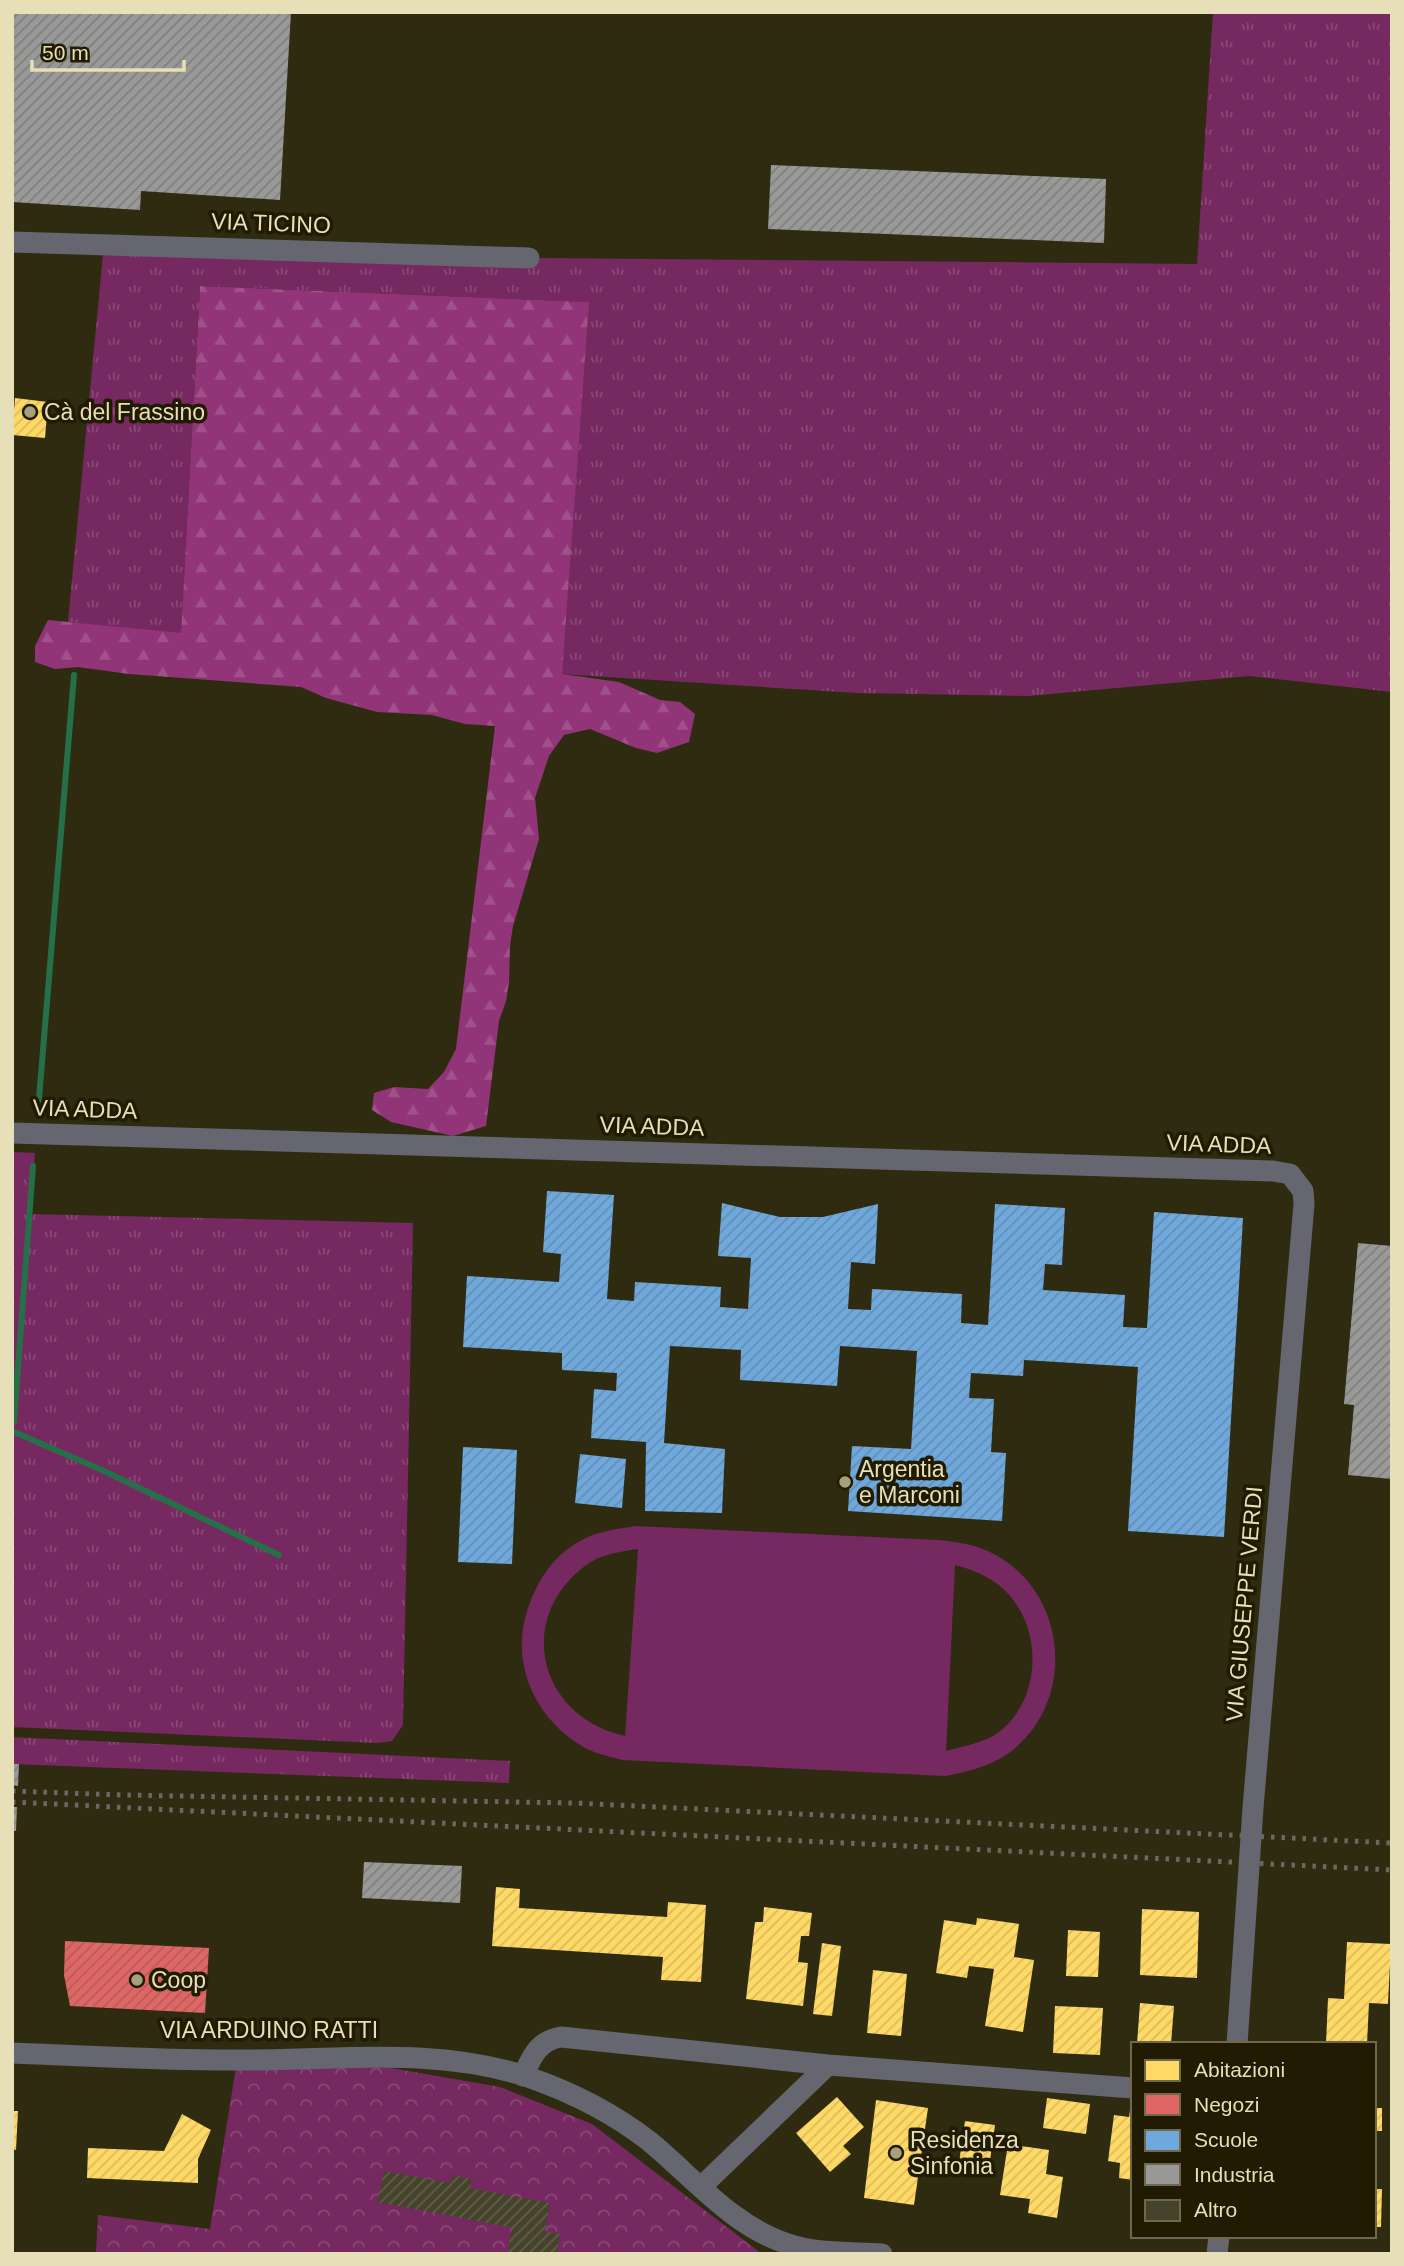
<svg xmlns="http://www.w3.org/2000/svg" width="1404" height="2266" font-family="Helvetica,sans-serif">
<defs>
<pattern id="grass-tufts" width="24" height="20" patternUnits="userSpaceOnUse" patternTransform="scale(1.75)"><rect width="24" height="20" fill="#762961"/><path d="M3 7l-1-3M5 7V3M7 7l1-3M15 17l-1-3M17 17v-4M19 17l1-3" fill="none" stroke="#8a4875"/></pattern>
<pattern id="forest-firs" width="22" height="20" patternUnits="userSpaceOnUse" patternTransform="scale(1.75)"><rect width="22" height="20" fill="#913478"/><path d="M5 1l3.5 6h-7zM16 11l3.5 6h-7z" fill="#a05189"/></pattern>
<pattern id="park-crowns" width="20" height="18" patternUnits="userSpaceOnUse" patternTransform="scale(1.75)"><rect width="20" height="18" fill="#762961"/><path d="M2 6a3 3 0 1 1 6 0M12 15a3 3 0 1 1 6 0" fill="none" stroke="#8a4875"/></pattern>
<pattern id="homes-hatch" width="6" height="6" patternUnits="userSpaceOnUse" patternTransform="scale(1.75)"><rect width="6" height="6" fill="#ffd966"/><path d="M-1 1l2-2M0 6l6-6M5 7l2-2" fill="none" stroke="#dabb5d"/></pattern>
<pattern id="shops-hatch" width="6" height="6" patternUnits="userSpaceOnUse" patternTransform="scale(1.75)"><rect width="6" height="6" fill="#e06666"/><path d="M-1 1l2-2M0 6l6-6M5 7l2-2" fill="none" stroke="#b25c58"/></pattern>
<pattern id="schools-hatch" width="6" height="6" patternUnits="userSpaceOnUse" patternTransform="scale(1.75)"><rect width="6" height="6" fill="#6fa8dc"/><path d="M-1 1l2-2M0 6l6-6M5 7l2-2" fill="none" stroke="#648fb3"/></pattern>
<pattern id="industry-hatch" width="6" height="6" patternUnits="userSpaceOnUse" patternTransform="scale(1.75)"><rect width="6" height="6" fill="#999"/><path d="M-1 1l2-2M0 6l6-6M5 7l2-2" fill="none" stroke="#807f7c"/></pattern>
<pattern id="building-hatch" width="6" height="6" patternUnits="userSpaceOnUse" patternTransform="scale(1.75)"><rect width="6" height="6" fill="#46432d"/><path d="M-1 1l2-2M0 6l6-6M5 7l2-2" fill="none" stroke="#615e49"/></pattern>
</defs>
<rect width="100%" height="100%" fill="#2f2b11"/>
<!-- grass -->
<g fill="url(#grass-tufts)">
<path d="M1213 12H1392V692L1249 676 1028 696 857 693 561 674 588 302 200 286 181 634 68 622 103 254 1197 264Z"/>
<path d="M12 1152 35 1153 31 1214 413 1223 403 1725 392 1741 377 1743 12 1727Z"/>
<path d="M12 1737 510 1761 509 1783 12 1764Z"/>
</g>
<!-- forest -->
<path fill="url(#forest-firs)" d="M200 286 589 302 562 674 619 682 660 700 680 702 695 714 689 742 657 753 636 748 590 729 564 735 549 756 535 798 539 839 513 926 510 946 509 982 506 1001 499 1021 486 1126 453 1136 391 1122 372 1110 374 1093 394 1087 428 1089 444 1072 456 1049 495 726 465 724 432 715 377 712 326 698 301 687 129 674 78 667 55 669 35 662V646L48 620 181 633Z"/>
<!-- park -->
<path fill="url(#park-crowns)" d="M236 2067 391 2068 500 2087 592 2124 762 2254H96L98 2215 210 2229Z"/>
<!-- pitch -->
<path fill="#762961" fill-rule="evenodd" d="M636 1526 937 1540C961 1542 984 1546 1004 1560 1071 1605 1073 1709 1006 1755 988 1767 966 1772 945 1776L623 1760C610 1757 598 1754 587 1749 535 1721 509 1663 528 1608 537 1582 551 1559 575 1544 593 1532 615 1529 636 1526ZM637 1549 638 1550 625 1736C539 1717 514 1619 586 1565 601 1554 620 1552 637 1549ZM955 1565C978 1571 1000 1581 1014 1601 1044 1641 1038 1708 993 1736 980 1743 961 1747 946 1751Z"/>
<!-- homes -->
<g fill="url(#homes-hatch)">
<path d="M15 398 48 402 45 438 12 435Z"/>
<path d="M496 1887 520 1889 519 1908 667 1917 668 1902 706 1905 701 1982 661 1980 663 1957 492 1946Z"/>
<path d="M764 1907 812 1913 809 1936H801L798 1962 808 1963 803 2006 746 1999 755 1922H763Z"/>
<path d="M1142 1909 1199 1912 1197 1978 1140 1975Z"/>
<path d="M977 1918 1019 1924 1014 1957 1034 1960 1023 2032 985 2026 994 1969 969 1966 967 1978 936 1973 944 1920 976 1925Z"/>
<path d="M1068 1930 1100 1932 1098 1977 1066 1976Z"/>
<path d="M1347 1942 1391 1944 1388 2004 1369 2003 1367 2044H1326L1328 1998 1344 1999Z"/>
<path d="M822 1943 841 1946 832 2016 813 2014Z"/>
<path d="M873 1970 907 1974 901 2036 867 2033Z"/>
<path d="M1140 2003 1174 2006 1171 2044H1137Z"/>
<path d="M1055 2006 1103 2008 1100 2055 1053 2053Z"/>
<path d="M837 2097 864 2127 843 2146 851 2154 830 2172 796 2133Z"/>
<path d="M1047 2098 1090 2104 1086 2134 1043 2128Z"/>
<path d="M876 2100 928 2108 914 2205 864 2198Z"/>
<path d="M1131 2104H1133V2180L1119 2178 1120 2163 1108 2161 1114 2115 1129 2117Z"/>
<rect x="1374" y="2108" width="8" height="23"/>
<path d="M12 2111H18L16 2150 12 2149Z"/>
<path d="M182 2114 211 2130 198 2159V2183L87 2178 88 2148 164 2151Z"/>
<path d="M965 2121 995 2125 988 2174 958 2170Z"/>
<path d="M1008 2144 1049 2150 1046 2174 1063 2177 1057 2218 1028 2213 1030 2199 1000 2195Z"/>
<path d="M1374 2189H1382L1381 2227H1374Z"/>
</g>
<!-- shops -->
<path fill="url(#shops-hatch)" d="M65 1941 209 1948 205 2013 70 2006 64 1975Z"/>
<!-- schools -->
<g fill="url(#schools-hatch)">
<path d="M547 1191 614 1195 607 1299 634 1301 635 1282 721 1287 720 1307 748 1309 751 1258 718 1256 722 1203 780 1217H823L878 1204 875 1264 851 1262 848 1309 871 1310 872 1289 962 1294 961 1323 988 1325 995 1204 1065 1208 1062 1265 1045 1264 1043 1290 1125 1295 1123 1327 1147 1328 1154 1212 1243 1218 1224 1537 1128 1531 1138 1367 1024 1360 1023 1376 971 1373 969 1398 994 1399 991 1452 1006 1453 1002 1521 848 1511 852 1446 911 1449 917 1351 840 1346 837 1386 740 1380 741 1350 670 1346 664 1443 725 1449 722 1513 645 1511 646 1442 591 1438 594 1389 616 1391 617 1373 562 1370V1353L463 1347 467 1276 559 1282 561 1254 543 1252Z"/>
<path d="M463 1447 517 1450 512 1564 458 1562Z"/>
<path d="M580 1454 626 1459 622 1508 575 1503Z"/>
</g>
<!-- industry -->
<g fill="url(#industry-hatch)">
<path d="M12 12H291L280 200 141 191 140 210 12 202Z"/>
<path d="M771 165 1106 179 1104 243 768 229Z"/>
<path d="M1358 1243 1392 1246V1479L1348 1475 1354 1405 1344 1404Z"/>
<path d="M12 1764H19L18 1786 12 1785Z"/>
<path d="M12 1807H17L16 1831H12Z"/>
<path d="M364 1862 462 1866 460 1903 362 1898Z"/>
</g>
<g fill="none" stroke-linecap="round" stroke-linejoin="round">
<!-- stream -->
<g stroke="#267049" stroke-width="6">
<path d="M38 1111 74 675"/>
<path d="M14 1422 33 1166"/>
<path d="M12 1431 104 1471 279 1555"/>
</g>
</g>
<!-- building -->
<path fill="url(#building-hatch)" d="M384 2171 451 2183 452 2175 472 2179 470 2188 550 2203 545 2231 560 2234 557 2254H507L512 2228 377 2202Z"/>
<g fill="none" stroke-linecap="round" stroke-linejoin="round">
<!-- minor -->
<g stroke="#65666f" stroke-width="21">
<path d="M12 242 529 258"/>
<path d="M12 1133 1273 1171 1290 1174 1303 1191 1304 1204 1253 1808 1237 2044"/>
<path d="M12 2053C91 2056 171 2061 250 2060 344 2060 436 2047 528 2077 571 2092 613 2113 649 2141 693 2177 732 2226 788 2244 817 2254 851 2252 882 2254"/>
<path d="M523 2076C532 2056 538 2041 561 2037L828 2065 1133 2088"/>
<path d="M701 2187 828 2065"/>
<path d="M1217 2254 1219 2236"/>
</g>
<!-- rail -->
<g stroke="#696864" stroke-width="5" stroke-dasharray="3.5 7" stroke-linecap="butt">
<path d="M12 1791 122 1795 575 1803 1392 1843"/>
<path d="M12 1802 1392 1870"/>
</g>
</g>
<!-- markers -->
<g fill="#a6a07d" stroke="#201b02" stroke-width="2.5">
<circle cx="30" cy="412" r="7"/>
<circle cx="845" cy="1482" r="7"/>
<circle cx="137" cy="1980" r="7"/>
<circle cx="896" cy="2153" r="7"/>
</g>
<g text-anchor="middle" stroke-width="7" stroke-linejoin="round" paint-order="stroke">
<!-- street labels -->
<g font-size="23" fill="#e6dfb7" stroke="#201b02">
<text transform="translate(271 223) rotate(2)" y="8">VIA TICINO</text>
<text transform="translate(85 1109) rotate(2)" y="8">VIA ADDA</text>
<text transform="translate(652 1126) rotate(2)" y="8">VIA ADDA</text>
<text transform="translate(1219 1144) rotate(2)" y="8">VIA ADDA</text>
<text transform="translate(1244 1604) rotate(-85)" y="8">VIA GIUSEPPE VERDI</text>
<text x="269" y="2038">VIA ARDUINO RATTI</text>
</g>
<!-- poi labels -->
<g font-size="23" fill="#e6dfb7" stroke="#201b02" text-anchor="start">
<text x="44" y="420">Cà del Frassino</text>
<text x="859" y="1477">Argentia<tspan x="859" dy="26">e Marconi</tspan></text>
<text x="151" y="1988">Coop</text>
<text x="910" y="2148">Residenza<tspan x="910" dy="26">Sinfonia</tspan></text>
</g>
</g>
<!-- border -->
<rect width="1404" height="2266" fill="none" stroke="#e6dfb7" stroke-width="28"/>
<!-- legend -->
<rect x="1131" y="2042" width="245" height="196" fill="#201b02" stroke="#6f694a" stroke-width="2"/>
<rect x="1145" y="2060" width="35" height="21" fill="#ffd966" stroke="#6f694a" stroke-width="2"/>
<text x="1194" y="2077" font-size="21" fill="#e6dfb7">Abitazioni</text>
<rect x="1145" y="2094" width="35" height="21" fill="#e06666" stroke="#6f694a" stroke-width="2"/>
<text x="1194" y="2112" font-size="21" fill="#e6dfb7">Negozi</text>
<rect x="1145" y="2130" width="35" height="21" fill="#6fa8dc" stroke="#6f694a" stroke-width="2"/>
<text x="1194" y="2147" font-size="21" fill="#e6dfb7">Scuole</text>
<rect x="1145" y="2164" width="35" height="21" fill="#999999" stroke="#6f694a" stroke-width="2"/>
<text x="1194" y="2182" font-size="21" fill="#e6dfb7">Industria</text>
<rect x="1145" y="2200" width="35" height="21" fill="#46432d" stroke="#6f694a" stroke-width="2"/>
<text x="1194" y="2217" font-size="21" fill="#e6dfb7">Altro</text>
<!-- scale -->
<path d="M32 60v10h152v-10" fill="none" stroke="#e6dfb7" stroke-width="3.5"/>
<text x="42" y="60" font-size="21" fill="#e6dfb7" stroke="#201b02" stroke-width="5" paint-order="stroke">50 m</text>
</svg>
